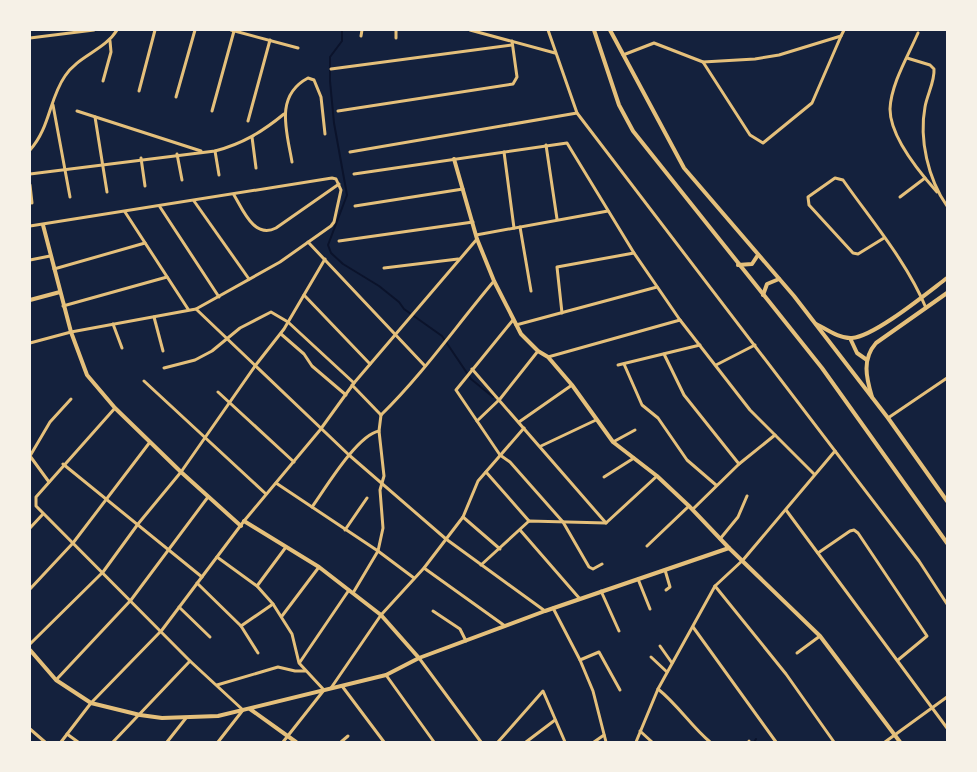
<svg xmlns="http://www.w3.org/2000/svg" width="977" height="772" font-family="Barlow,sans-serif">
<rect width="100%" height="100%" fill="#14213d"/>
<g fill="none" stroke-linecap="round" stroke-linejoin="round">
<!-- stream -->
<g stroke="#0b132b" stroke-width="2">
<path d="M342 30V41L330 57V81L334 123 347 195 328 245 331 253 343 264 379 286 399 302 404 309 442 336 471 379 493 397"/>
<path d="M754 742 756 739"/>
</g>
<!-- minor -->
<g stroke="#e5c07b" stroke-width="3">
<path d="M231 30 298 48"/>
<path d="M470 30 555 53"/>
<path d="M548 30 577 113 919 561 947 604"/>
<path d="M918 33C908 56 891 84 890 109 890 136 920 173 937 192"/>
<path d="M361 36 362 30"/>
<path d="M30 38 94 30"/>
<path d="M396 38V30"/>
<path d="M623 55 654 43 703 62 755 59 779 55 841 36 844 30"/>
<path d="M907 58 930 65 934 69C935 81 927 95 925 107 919 139 928 179 947 206"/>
<path d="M703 62 750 135 763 143 812 103 841 36"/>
<path d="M331 69 512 45"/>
<path d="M103 81 111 52 110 41"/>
<path d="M139 91 155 30"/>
<path d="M176 97 195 30"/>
<path d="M53 105 70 197"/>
<path d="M77 111 201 151"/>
<path d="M212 111 234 31"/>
<path d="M338 111 513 84 517 77 512 41"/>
<path d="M95 117 107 192"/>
<path d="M248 121 270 40"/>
<path d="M252 137 256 168"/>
<path d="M546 145 557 219"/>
<path d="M30 150C50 128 49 99 65 76 78 56 105 50 117 30"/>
<path d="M215 151 219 175"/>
<path d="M350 152 577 113"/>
<path d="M504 152 514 228"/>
<path d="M177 154 182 180"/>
<path d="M141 158 145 186"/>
<path d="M292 162C287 132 274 96 308 78L314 80 321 97 325 134"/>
<path d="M30 174 215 151C242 144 262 132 284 114"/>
<path d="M354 174 567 143 634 253 680 320 750 410 814 474"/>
<path d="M30 185 32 203"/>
<path d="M234 195C243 210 254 239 276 228L339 184"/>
<path d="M900 197 925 178"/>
<path d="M194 201 249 279"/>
<path d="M355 206 463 189"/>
<path d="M160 207 219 297"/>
<path d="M125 212 188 309"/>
<path d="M30 226 332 178 336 179 341 190 334 222 331 226 280 262 196 309 71 332 30 343"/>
<path d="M520 227 531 291"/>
<path d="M476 235 608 211"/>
<path d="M884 238 858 254 853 253 809 205 808 197 835 178 843 180C871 220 907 262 926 308"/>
<path d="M339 241 473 222"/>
<path d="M308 242 425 366"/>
<path d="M30 260 50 256"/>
<path d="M384 268 458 259"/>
<path d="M54 269 145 243"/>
<path d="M304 295 370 364"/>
<path d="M63 306 167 277"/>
<path d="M196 309 349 455 446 539 545 611"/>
<path d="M562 313 557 267 634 253"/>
<path d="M154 317 163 351"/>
<path d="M513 320 456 390 500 455 510 462 563 522 589 567 593 569 602 564"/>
<path d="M113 324 122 348"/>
<path d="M516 325 657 287"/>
<path d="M281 334 304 354 312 366 346 395"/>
<path d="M664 354 684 395 739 464"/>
<path d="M548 357 680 320"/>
<path d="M624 364 642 405 658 418 687 460 716 485"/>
<path d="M618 365 700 345"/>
<path d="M716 365 755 345"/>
<path d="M164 368 195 360 212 351 240 328 271 312 288 322 354 383"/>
<path d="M472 369 606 523"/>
<path d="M144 381 266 494"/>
<path d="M352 385 381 415"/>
<path d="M218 392 294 462"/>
<path d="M115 408 36 497V506L190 661 243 710 218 742"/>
<path d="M381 415C423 374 456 326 494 281"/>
<path d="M888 418 947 378"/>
<path d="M477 421 500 399 538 351"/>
<path d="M519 422 572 385"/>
<path d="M613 442 635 430"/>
<path d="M541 446 596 420"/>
<path d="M63 464 202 577"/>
<path d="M486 472 529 521"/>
<path d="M604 477 634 458"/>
<path d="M49 482 30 456 50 422 71 399"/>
<path d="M276 483 378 551 414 578"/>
<path d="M312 507C325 489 357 435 379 431"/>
<path d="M693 509 739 464 775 435"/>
<path d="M786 510 947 728"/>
<path d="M463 517 500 549"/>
<path d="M30 528 43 514"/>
<path d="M345 530 367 498"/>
<path d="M520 530 580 599"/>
<path d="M720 539 738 517 747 496"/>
<path d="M647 546 689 506"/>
<path d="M818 553 850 531 854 530 858 533 927 636 898 660"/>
<path d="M217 557 257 586 273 604 292 634 299 663 324 690 283 742"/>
<path d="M481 565 529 521 606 523 657 476"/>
<path d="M424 568 505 626"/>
<path d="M665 570 670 587 666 590"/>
<path d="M638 579 650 609"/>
<path d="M197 583 241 626 258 653"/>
<path d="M257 586 286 547"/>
<path d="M715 586 786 674 834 742"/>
<path d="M30 589 73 543 150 442"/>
<path d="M601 591 619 631"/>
<path d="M353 593 378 551 383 528 380 490 384 476 379 431 381 415"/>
<path d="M179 607 210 637"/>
<path d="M553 608 580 660 593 691 606 742"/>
<path d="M433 611 460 629 466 641"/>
<path d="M282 616 319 567"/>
<path d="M241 626 273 604"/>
<path d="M693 627 776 742"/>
<path d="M30 644 103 572 138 524 181 472 255 366 284 329 325 259"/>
<path d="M660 646 672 663"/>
<path d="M797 653 820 636"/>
<path d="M651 657 667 672"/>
<path d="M419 658 481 742"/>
<path d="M580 660 599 652 620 690"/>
<path d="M300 662 349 590"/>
<path d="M386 675 434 742"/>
<path d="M56 680 131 600 208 497"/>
<path d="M217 685 278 667 295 671H305"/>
<path d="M342 686 384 742"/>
<path d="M331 688 381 615 424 568 463 517 478 481 524 428"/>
<path d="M658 689C678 705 691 726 710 742"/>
<path d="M30 729 45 742"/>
<path d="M640 731 652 742"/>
<path d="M67 734 78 742"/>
<path d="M61 742 91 703 162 630 244 521 320 430 354 383 477 239"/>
<path d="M113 742 190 661"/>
<path d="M167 742 186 718"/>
<path d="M341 742 348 736"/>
<path d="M498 742 543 691 565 742"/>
<path d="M526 742 555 720"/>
<path d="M594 742 604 735"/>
<path d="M636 742 658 689 715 586 743 560 835 451"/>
<path d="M749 742V741"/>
<path d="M885 742 947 697"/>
</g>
<!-- tertiary -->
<g stroke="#e5c07b" stroke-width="4">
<path d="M454 159 477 239 494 281 521 334 538 351 548 357 572 385 613 442 657 476 689 506 729 548 820 636 900 742"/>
<path d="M43 225 71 332 87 375 115 408 181 472 241 526"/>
<path d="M30 300 60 292"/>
<path d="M816 324C826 329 840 339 852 338 875 336 927 293 947 278"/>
<path d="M850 338 857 353 867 360"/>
<path d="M872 397C866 377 862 359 876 343L947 293"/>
<path d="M244 521 319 567 381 615 419 658"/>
<path d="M30 650 56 680 91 703 140 715 162 718 218 716 386 675 419 658 545 611 729 548"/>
<path d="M250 709 296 742"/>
</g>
<!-- secondary -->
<g stroke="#e5c07b" stroke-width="4">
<path d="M594 30 619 105 633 131 822 368 947 543"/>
<path d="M610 30 684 168 794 296 888 418 947 501"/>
<path d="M738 265 752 264 758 255"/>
<path d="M763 295 767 284 779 279"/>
</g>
</g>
<!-- border -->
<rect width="977" height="772" fill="none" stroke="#f6f1e7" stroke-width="62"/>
</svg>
